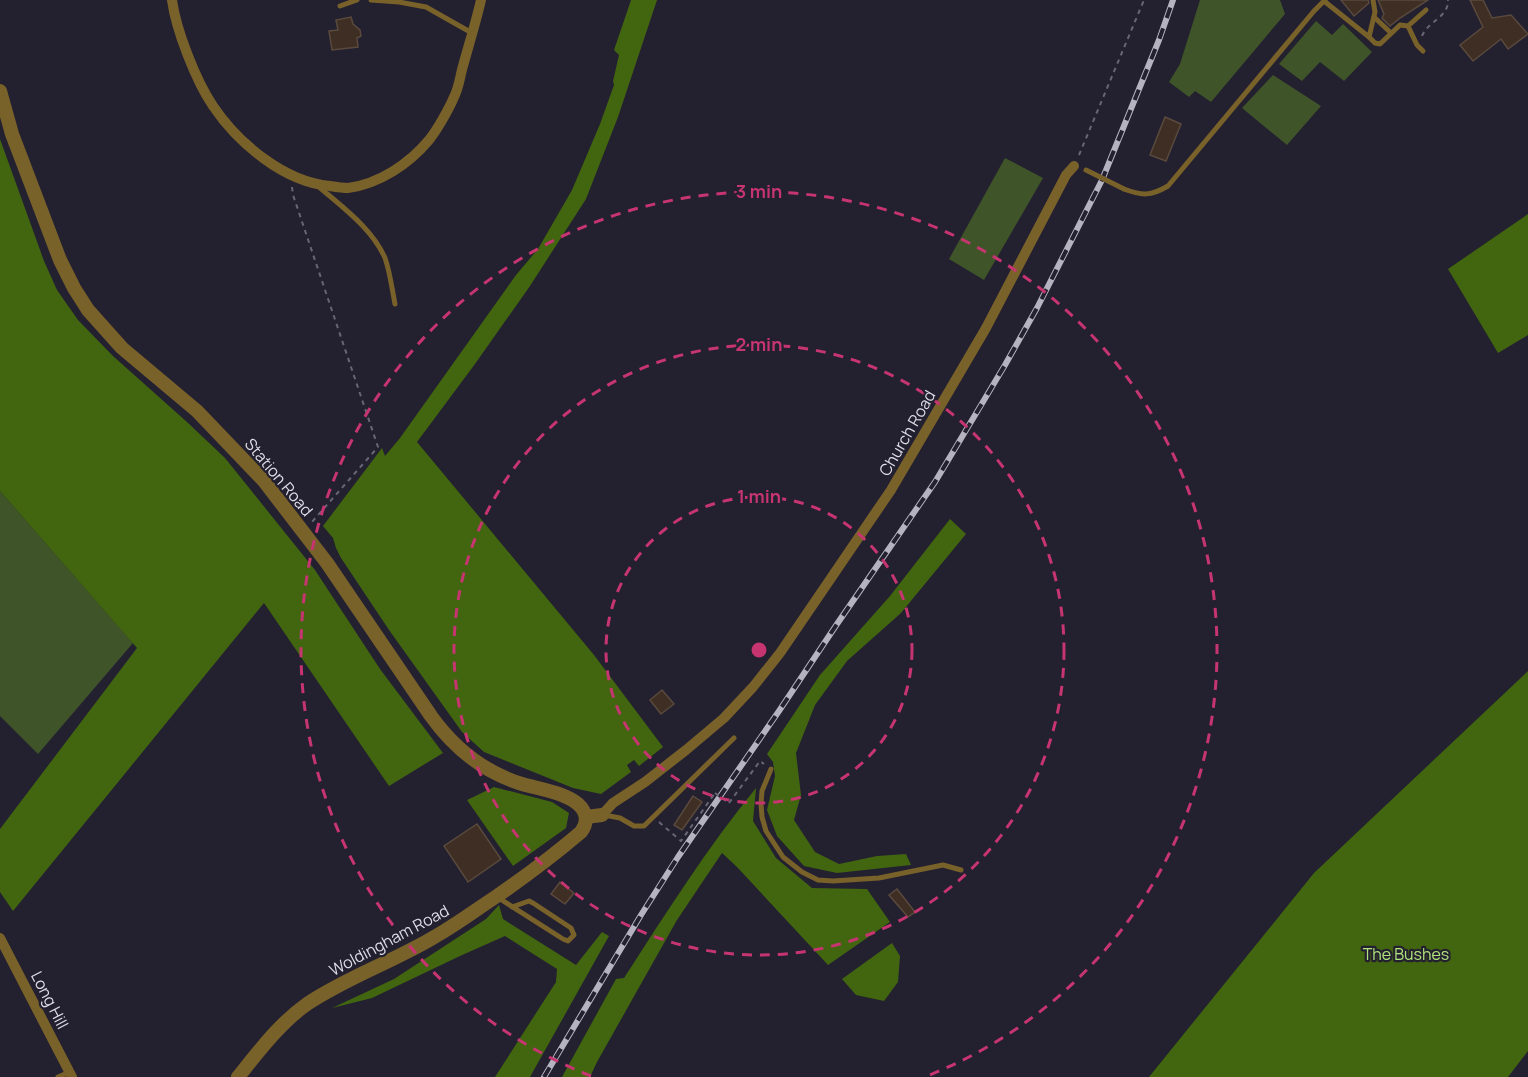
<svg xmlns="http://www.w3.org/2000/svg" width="1528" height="1077" font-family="Manrope,sans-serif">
<rect width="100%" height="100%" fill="#232030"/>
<!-- green -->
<g fill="#3f5428">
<path d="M1200 0H1280L1285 14 1211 102 1195 91 1189 97 1169 82 1180 64Z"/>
<path d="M1316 21 1332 35 1343 24 1372 52 1344 81 1320 62 1302 81 1279 64Z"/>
<path d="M1273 75 1321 106 1287 145 1242 108Z"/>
<path d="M1005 158 1043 178 984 280 949 259Z"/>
<path d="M0 491 133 643 38 754 0 716Z"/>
</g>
<!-- forest -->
<g fill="#42650f">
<path d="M631 0H657L618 117 586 199 530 286 475 364 417 442 594 655 663 747 639 766 634 760 627 765 631 772 601 794 573 788 484 752 462 732 389 630 341 558 336 548 333 538 323 526 382 448 385 456 400 438 516 275 538 249 572 190 600 124 614 85 613 81 619 55 614 50Z"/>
<path d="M0 139 44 261 57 290 78 320 113 356 187 422 225 458 315 570 380 669 443 753 389 786 264 603 13 911 0 892V829L137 648 0 491Z"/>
<path d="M1528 214V335L1498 353 1448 269Z"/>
<path d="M950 519 966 534 901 613 847 661 815 705 796 753 801 795 794 820 815 852 839 864 877 856 906 854 911 865 837 873 804 866 777 836 767 810 775 776 773 762 767 754 820 675 890 596Z"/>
<path d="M1528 671V1051L1508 1077H1149L1314 873Z"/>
<path d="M494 787 552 802 569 813 566 828 513 866 467 800Z"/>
<path d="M756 788 753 821 776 858 812 888 867 889 890 922 828 965 737 867 722 853 677 920 597 1062 590 1077H562L616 979 624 978C666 913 707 848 756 788Z"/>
<path d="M499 905 503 919 576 965 602 932 609 936 530 1077H495L556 982 557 969 505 936 460 956 372 998 332 1008 394 979 486 919Z"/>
<path d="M892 943 900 956 898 982 884 1001 856 995 842 979Z"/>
</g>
<!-- building -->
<g fill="#3e2e23" stroke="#5a4a3d" stroke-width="1.5">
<path d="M1341 0H1368L1369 3 1354 16Z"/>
<path d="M1378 0H1428L1400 18 1390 26 1382 18 1384 14Z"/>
<path d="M1470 0H1483L1492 18 1511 15 1528 34 1508 49 1501 39 1473 61 1460 45 1483 27Z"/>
<path d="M351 17 353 24 360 30 361 36 357 38 358 47 332 50 329 31 338 30 336 20Z"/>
<path d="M1165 117 1181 124 1166 161 1150 155Z"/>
<path d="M662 690 674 704 661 714 650 700Z"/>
<path d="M693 796 702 802 682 830 674 825Z"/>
<path d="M477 824 501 859 468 882 444 846Z"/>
<path d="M560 882 574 893 565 904 551 894Z"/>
<path d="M897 889 915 912 908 917 889 895Z"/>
</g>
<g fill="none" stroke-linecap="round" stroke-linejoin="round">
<!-- path -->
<g stroke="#686674" stroke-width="2" stroke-dasharray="4.5 4.5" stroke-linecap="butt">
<path d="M1422 36C1428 21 1449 17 1448 0"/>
<path d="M1079 155 1144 0"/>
<path d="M292 187 293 195 378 447 311 523"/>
<path d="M729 803 760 761 764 764"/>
<path d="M659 822 681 841 715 793"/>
</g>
<!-- service -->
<g stroke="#79612a" stroke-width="5">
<path d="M371 0 399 2 426 7 472 33"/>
<path d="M1324 1 1369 37 1375 12 1373 0"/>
<path d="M340 6 357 0"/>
<path d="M1374 17 1391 33"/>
<path d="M1408 26 1417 45 1423 51"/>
<path d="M1369 37 1375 43 1380 44 1400 25 1408 26 1426 10"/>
<path d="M318 186C342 207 372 228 385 258 390 272 392 289 395 304"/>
<path d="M1124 189C1142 196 1151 196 1168 186L1314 11 1325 0"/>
<path d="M771 769 762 791 761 804 762 817 766 831 783 857 802 872 818 880 833 881 879 878 943 865 961 870"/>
<path d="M604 815 620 818 634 826H644L734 738"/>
<path d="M497 897 563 939 568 941 574 935 571 928 533 903 529 901 512 907"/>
<path d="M58 1077 70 1072"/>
</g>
<!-- minor -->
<g stroke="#79612a" stroke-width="10">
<path d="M172 0C176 30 196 81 213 106 238 143 284 182 330 186 336 187 342 188 348 188 379 184 409 164 429 140 437 130 449 109 454 97 459 88 460 76 463 66 469 44 476 22 481 0"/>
<path d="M602 815 613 803 645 782 686 750 724 718 753 687 780 653 891 490 986 328 1066 175 1074 166"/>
<path d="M0 938 72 1077"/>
</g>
<!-- tertiary -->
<g stroke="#79612a" stroke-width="14">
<path d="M0 91 12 134 60 260 74 288 88 310 122 348 197 411 264 481 327 563 431 716C454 748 483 772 522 784 539 789 563 792 578 804 587 812 588 823 581 832 554 855 526 876 497 896 477 909 457 924 436 936 395 961 347 977 307 1004 280 1023 259 1051 238 1077"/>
<path d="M586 817 602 815"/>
</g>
<!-- rail casing -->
<g stroke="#b5b3bf" stroke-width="6">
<path id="rail" d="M544 1077 641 915 678 857 779 711 837 624 935 482 1005 365 1037 308 1102 180 1159 40 1173 0"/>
</g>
<!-- rail -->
<use href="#rail" stroke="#232030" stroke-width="4" stroke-dasharray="11" stroke-linecap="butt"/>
<!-- path-bridge -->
<path stroke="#686674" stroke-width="2" stroke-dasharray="4.5 4.5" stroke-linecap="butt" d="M715 793 729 803"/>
<!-- service-bridge -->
<path stroke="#79612a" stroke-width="5" d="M1086 170 1124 189"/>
</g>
<!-- distance rings -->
<g fill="none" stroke="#c63570" stroke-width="3" stroke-dasharray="10 8">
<circle cx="759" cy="650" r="153"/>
<circle cx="759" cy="650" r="305"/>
<path d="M591 1076A458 458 0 1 1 927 1076"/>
</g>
<g text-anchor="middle" stroke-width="4.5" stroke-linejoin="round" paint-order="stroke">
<!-- street labels -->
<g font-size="16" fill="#dddce7" stroke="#232030">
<text transform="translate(907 433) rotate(-60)" y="6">Church Road</text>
<text transform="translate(279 477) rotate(50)" y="6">Station Road</text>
<text transform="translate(389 940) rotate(-28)" y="6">Woldingham Road</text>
<text transform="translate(50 1000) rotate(63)" y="6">Long Hill</text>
</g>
<!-- park labels -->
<g font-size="16" fill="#b0e379" stroke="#232030">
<text x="1406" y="960">The Bushes</text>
</g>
</g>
<circle cx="759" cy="650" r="9" fill="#c63570" stroke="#232030" stroke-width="3"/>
<g font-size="18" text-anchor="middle" font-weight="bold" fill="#c63570" stroke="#232030" stroke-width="4.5" stroke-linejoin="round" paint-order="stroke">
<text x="759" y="198">3 min</text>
<text x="759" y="351">2 min</text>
<text x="759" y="503">1 min</text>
</g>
</svg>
